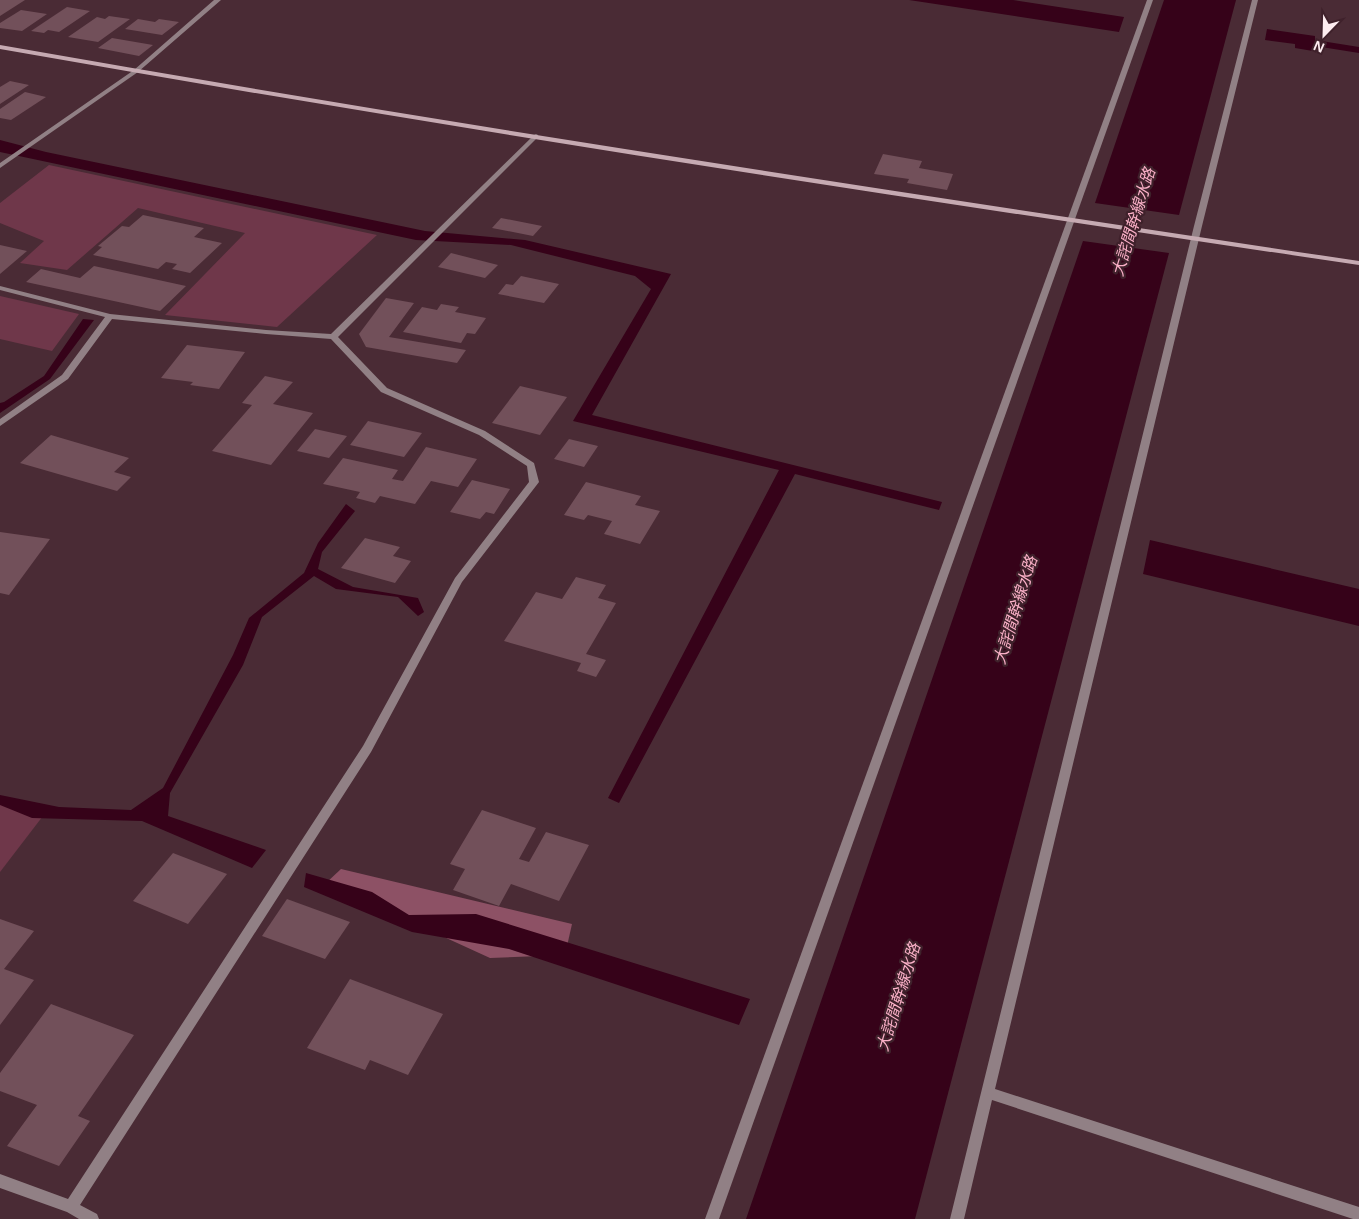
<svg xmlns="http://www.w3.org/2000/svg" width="1359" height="1219" font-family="Arial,'Noto Sans JP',sans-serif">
<rect width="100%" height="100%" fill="#4a2b35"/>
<!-- green -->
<g fill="#6f374a">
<path d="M49 165 377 235 277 327 165 315 245 233 138 208 67 270 20 263 44 241 0 223V203Z"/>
<path d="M0 296 79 314 52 351 0 339Z"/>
<path d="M0 796 46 812 0 872Z"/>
</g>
<!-- forest -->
<path fill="#8d5165" d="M341 869 572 924 565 955 490 958 326 883Z"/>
<!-- water -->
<g fill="#360219">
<path d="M909 0H1013L1124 17 1119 32Z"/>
<path d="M1164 0H1236L1179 215 1095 203Z"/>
<path d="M1267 29 1315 36V40L1359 47V53L1315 46 1313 51 1295 48V44L1265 40Z"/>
<path d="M0 140 46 152 425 231 525 240 671 274 592 415 942 502 939 510 795 474 619 803 608 798 779 470 573 421 651 289 635 276 511 245 416 240 0 152Z"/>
<path d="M1083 241 1169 253 915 1219H746Z"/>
<path d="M83 319 94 320 50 379 0 413V403L4 402 44 376Z"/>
<path d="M346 504 355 511 322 552 318 569 353 587 418 598 424 612 418 616 398 597 336 589 314 576 262 617 243 665 170 793 168 816 266 850 252 868 142 821 32 818 0 805V795L59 807 131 810 163 788 233 655 249 618 304 573 318 543Z"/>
<path d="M1150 540 1359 589V626L1143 574Z"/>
<path d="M306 873 372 892 409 915 476 914 750 999 739 1025 509 949 412 932 304 887Z"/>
</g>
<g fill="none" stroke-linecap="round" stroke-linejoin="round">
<!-- stream -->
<path fill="#360219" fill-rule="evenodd" d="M1143 190 1148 193 1128 263 1123 266 1120 265 1118 263 1138 193Z"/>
</g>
<!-- building -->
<g fill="#72505a">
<path d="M0 0H25L0 16Z"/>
<path d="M67 7 90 11 59 32 48 30 44 33 31 31Z"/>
<path d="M21 10 47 14 22 31 0 28V23Z"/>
<path d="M109 16 130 19 98 42 68 37 97 17 105 19Z"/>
<path d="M138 19 155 22 159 19 179 22 162 35 125 29Z"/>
<path d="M112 38 153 45 139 56 98 48Z"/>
<path d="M10 81 29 85 0 104V87Z"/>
<path d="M25 92 46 97 11 120 0 118V109Z"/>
<path d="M883 154 922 161 919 168 953 174 947 190 907 183 909 179 874 174Z"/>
<path d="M143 215 204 228 194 237 222 243 190 273 172 269 177 264 166 262 158 269 93 255 102 247 98 246 122 226 129 227Z"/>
<path d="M501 218 542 226 533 236 492 228Z"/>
<path d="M0 245 27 251 0 274Z"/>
<path d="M451 253 498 265 485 278 438 267Z"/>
<path d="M94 266 186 286 160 311 26 282 41 269 80 278Z"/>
<path d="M521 276 559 284 544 303 498 294 506 284 513 285Z"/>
<path d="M386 298 414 303 389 337 466 350 457 363 366 347 359 334Z"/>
<path d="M441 304 459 307 455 312 486 318 475 334 467 333 461 343 403 332 422 307 437 310Z"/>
<path d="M187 345 245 352 219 389 190 385 193 382 161 378Z"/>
<path d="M265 376 293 382 273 404 313 413 271 465 212 451 252 405 242 403Z"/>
<path d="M520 386 567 397 540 435 492 423Z"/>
<path d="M368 421 422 433 404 457 350 445Z"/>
<path d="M315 429 347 436 329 458 297 451Z"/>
<path d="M51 435 129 458 114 472 131 477 117 491 20 463Z"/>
<path d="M569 439 598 446 584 467 554 459Z"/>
<path d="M426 447 477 459 458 487 431 481 415 504 380 496 375 503 356 498 360 492 323 484 343 458 398 470 392 479 403 481Z"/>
<path d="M472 480 510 489 494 514 486 512 480 519 450 512Z"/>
<path d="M586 482 641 496 635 505 660 511 640 544 604 534 612 521 588 515 584 520 564 515Z"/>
<path d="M0 532 50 539 9 595 0 593Z"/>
<path d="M365 538 400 547 393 556 411 561 395 583 341 568Z"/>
<path d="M576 577 606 585 598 598 616 603 586 654 606 660 596 677 577 671 581 663 504 641 536 592 562 599Z"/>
<path d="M482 810 536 828 519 859 529 862 546 832 589 845 559 901 511 884 499 906 453 890 465 869 450 864Z"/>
<path d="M173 853 227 874 188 924 133 901Z"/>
<path d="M287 899 350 922 325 959 262 936Z"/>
<path d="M0 919 34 931 4 969 34 980 0 1025Z"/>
<path d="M350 979 443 1014 408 1075 370 1060 365 1070 307 1048Z"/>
<path d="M51 1004 134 1035 78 1116 90 1121 59 1166 7 1146 37 1105 0 1091V1073Z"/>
</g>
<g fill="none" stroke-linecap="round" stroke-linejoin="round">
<!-- street -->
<g fill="#918085" fill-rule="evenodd">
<path d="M214 0H221L138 72 0 168V163L134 70Z"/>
<path d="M1147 0H1153L719 1219H705Z"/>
<path d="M1252 0H1258L1202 226 995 1089 1359 1207V1219H1353L992 1100 964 1219H950L1194 226Z"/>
<path d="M536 134 538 135V137L338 337 387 388 485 431 534 463 539 482 462 582 371 752 80 1205 97 1214 99 1219H79L67 1212 0 1188V1174L68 1199 363 746 455 578 529 482 527 466 479 435 381 392 331 339 266 334 112 319 68 379 0 426V419L62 375 105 317 0 290V286L110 314 266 330 331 334 534 135Z"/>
</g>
<!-- secondary -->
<path fill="#c6aab2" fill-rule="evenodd" d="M0 45C452 125 905 193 1359 261V265C905 198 452 129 0 49Z"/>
</g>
<g text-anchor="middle" stroke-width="4.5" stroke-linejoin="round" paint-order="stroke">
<!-- water labels -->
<g font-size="16" font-style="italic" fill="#fab0c7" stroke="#3f212b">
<text transform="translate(1133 222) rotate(-73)" y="6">大詫間幹線水路</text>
<text transform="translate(1015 610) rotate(-73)" y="6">大詫間幹線水路</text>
<text transform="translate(898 997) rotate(-73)" y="6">大詫間幹線水路</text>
</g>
</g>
<!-- north arrow -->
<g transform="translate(1324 35) rotate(203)" stroke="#3f212b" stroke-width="4" paint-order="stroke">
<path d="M0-4L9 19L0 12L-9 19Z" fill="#fdecf0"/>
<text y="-8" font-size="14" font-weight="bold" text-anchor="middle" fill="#fdecf0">N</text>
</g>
</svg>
